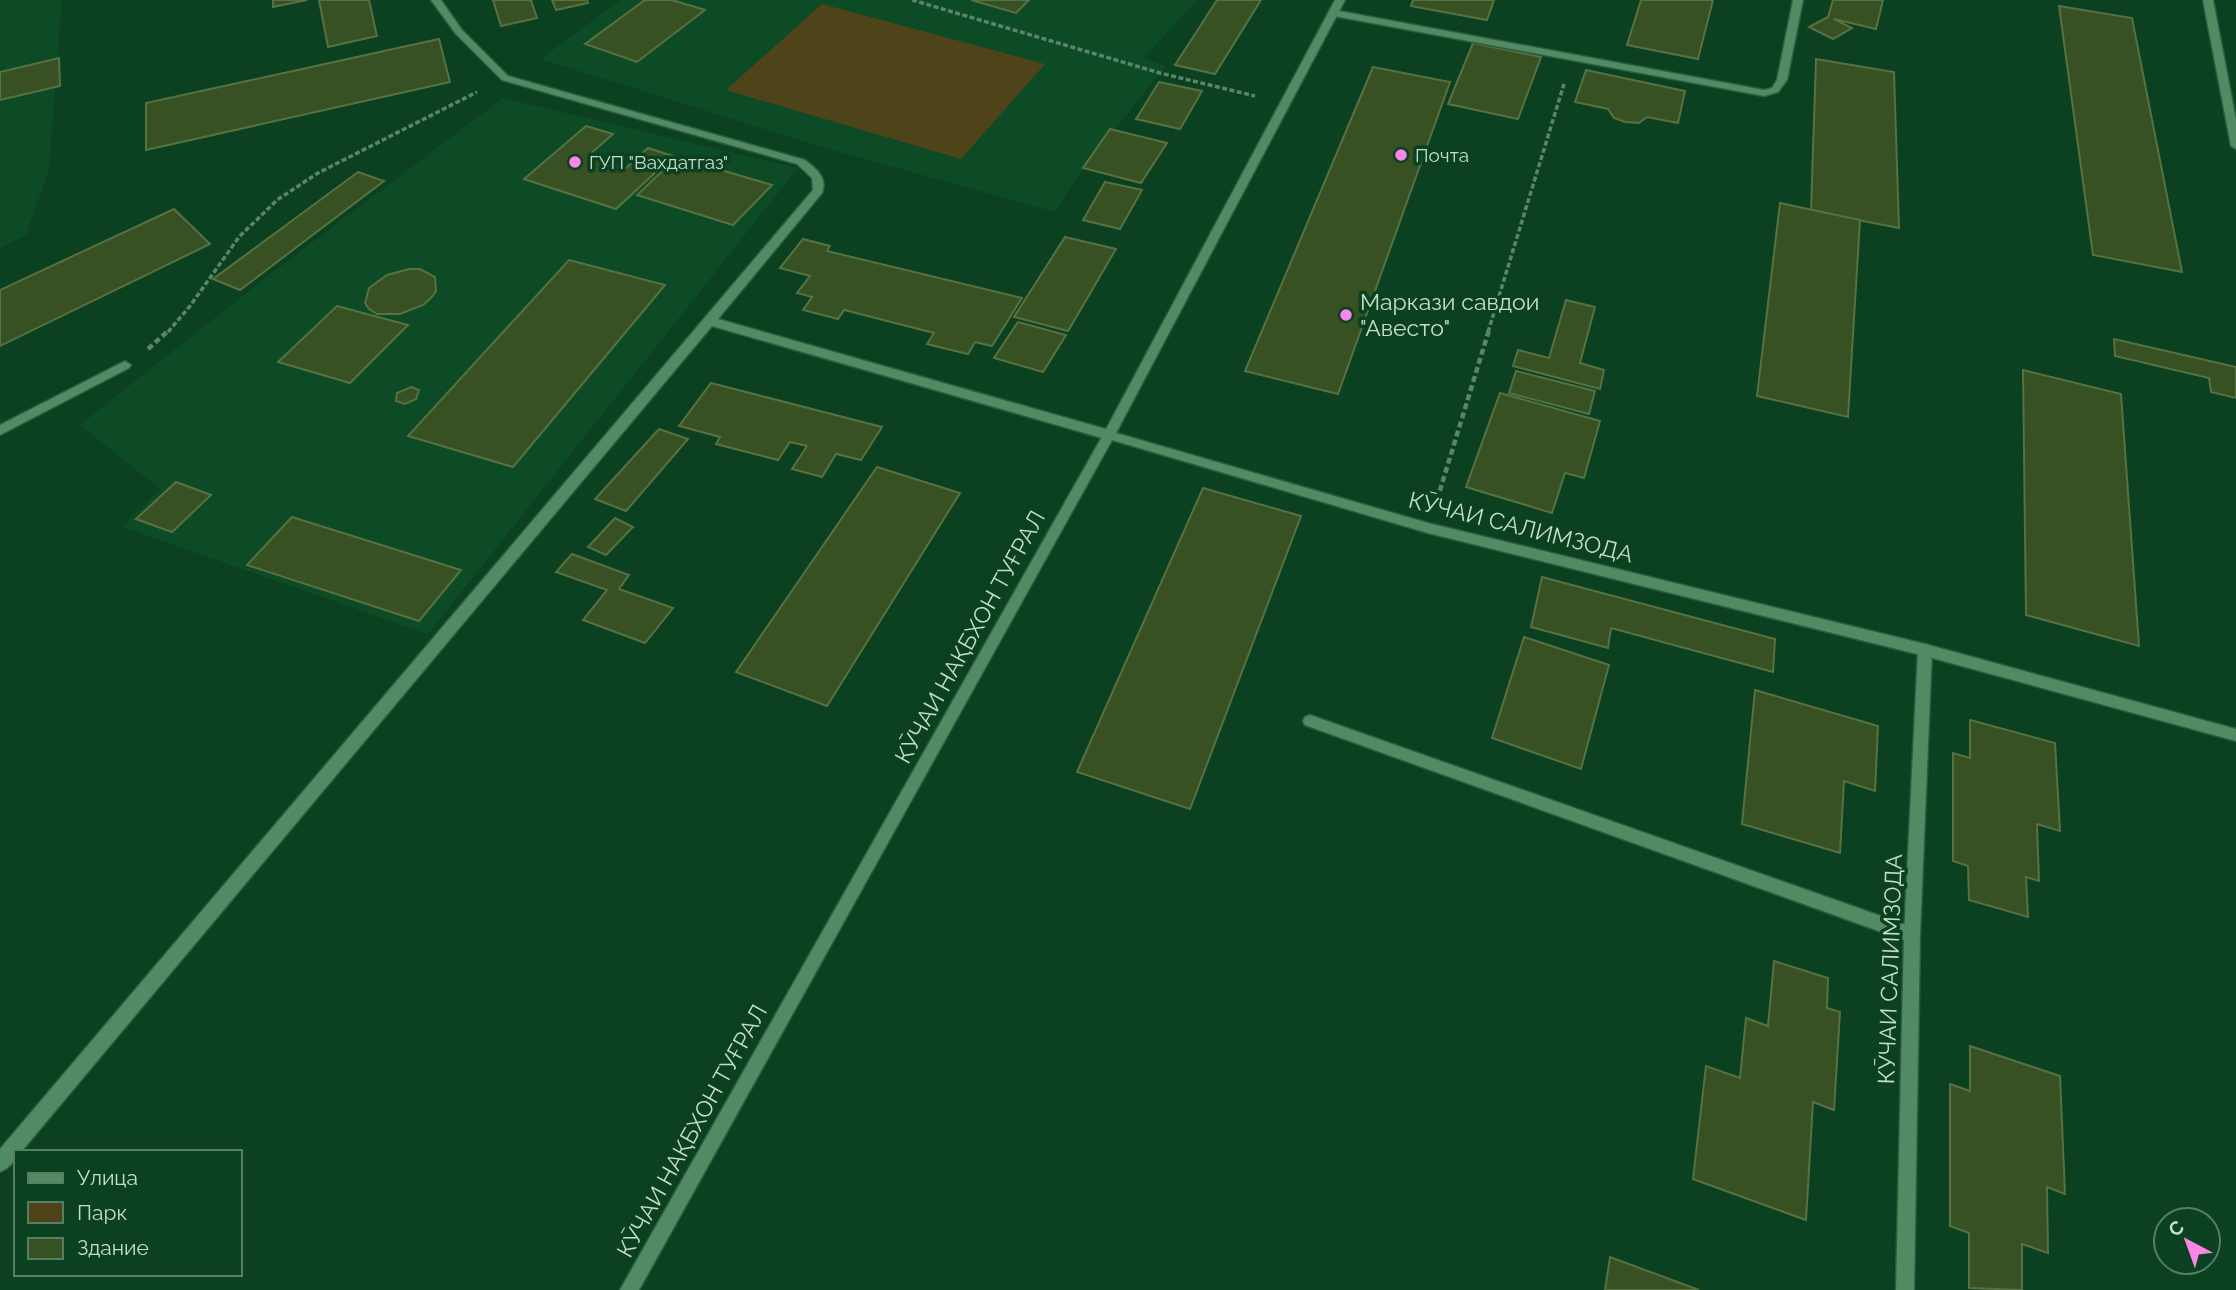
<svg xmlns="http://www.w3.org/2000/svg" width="2236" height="1290" font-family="Raleway,sans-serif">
<rect width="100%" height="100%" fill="#0b4021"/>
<!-- built -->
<g fill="#0d4b27">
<path d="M0 0H62L49 169 26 235 0 248Z"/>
<path d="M620 0H1198L1143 58 1166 66 1083 168 1055 212 815 145 541 59Z"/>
<path d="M503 98 798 168 428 634 122 527 160 489 80 425 256 285Z"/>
</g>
<!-- green -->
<path fill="#4f4319" d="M822 4 1045 64 961 159 726 90Z"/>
<!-- building -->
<g fill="#385123" stroke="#567142" stroke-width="2">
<path d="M273 0H307L273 7Z"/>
<path d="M319 0H369L377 36 328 47Z"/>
<path d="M493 0H531L537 18 501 26Z"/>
<path d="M552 0H587L588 3 556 10Z"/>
<path d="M645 0H672L705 10 637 62 585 44Z"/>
<path d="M971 0H1029L1016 13Z"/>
<path d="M1217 0H1261L1215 74 1175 65Z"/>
<path d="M1413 0H1494L1487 20 1411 6Z"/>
<path d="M1641 0H1713L1698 59 1627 45Z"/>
<path d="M1833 0H1883L1876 29 1834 19 1852 28 1833 39 1809 27 1828 17Z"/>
<path d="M2059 6 2132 18 2182 272 2093 255Z"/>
<path d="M439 39 450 82 146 150V103Z"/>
<path d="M1473 43 1541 57 1518 119 1448 104Z"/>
<path d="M59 58 60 86 0 100V72Z"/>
<path d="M1816 59 1894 72 1899 228 1811 211Z"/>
<path d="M1373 67 1450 82 1338 394 1245 371Z"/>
<path d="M1586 70 1685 91 1678 123 1647 117 1639 123 1625 122 1614 118 1608 109 1575 102Z"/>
<path d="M1159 82 1202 91 1180 129 1136 119Z"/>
<path d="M586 126 613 134 588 156 626 168 648 148 673 156 616 209 524 179Z"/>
<path d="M1110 129 1167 143 1141 183 1083 168Z"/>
<path d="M677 157 772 185 733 225 637 195Z"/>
<path d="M358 172 384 181 240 290 213 279Z"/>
<path d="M1105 182 1142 190 1120 229 1083 220Z"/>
<path d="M1780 203 1860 220 1848 417 1757 396Z"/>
<path d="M174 209 210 244 0 346V290Z"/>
<path d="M1065 237 1116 249 1068 331 1014 317Z"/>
<path d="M803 239 830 246 827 251 1022 298 992 346 975 342 968 354 927 344 934 333 844 310 838 319 803 310 812 297 797 293 810 276 780 268Z"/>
<path d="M569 260 665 285 513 467 408 436Z"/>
<path d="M409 269H420L435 277 436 291 431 298 423 305 400 314H377L369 309 365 303 369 288 387 275Z"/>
<path d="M1566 300 1595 307 1580 363 1604 370 1600 389 1513 366 1518 350 1549 358Z"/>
<path d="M337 306 408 325 350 383 278 362Z"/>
<path d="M1018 322 1066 335 1043 372 994 358Z"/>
<path d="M2114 339 2236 367V398L2211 392 2209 378 2115 356Z"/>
<path d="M2023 370 2121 394 2139 646 2026 615Z"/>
<path d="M1516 371 1595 391 1589 414 1509 393Z"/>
<path d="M711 383 882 427 861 460 836 454 822 477 792 469 807 446 790 442 778 460 716 444 720 437 679 426Z"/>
<path d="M411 387 419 390 416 399 405 404 396 401 397 393Z"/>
<path d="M1500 393 1600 421 1584 478 1565 473 1552 513 1466 487Z"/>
<path d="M659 429 688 439 626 511 595 499Z"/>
<path d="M877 467 960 493 827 706 736 672Z"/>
<path d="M176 482 211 495 172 532 136 519Z"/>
<path d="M1203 488 1301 516 1190 809 1077 772Z"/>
<path d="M292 517 461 570 419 621 247 565Z"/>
<path d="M615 518 633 527 606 555 588 547Z"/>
<path d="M572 554 629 575 619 589 673 608 645 643 583 620 607 590 556 572Z"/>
<path d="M1542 577 1775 639 1773 672 1611 628 1608 648 1531 627Z"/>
<path d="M1524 637 1609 665 1581 769 1492 738Z"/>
<path d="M1755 690 1878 726 1875 791 1844 781 1840 853 1742 824Z"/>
<path d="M1970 720 2055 743 2060 831 2037 824 2039 881 2026 877 2028 917 1969 900 1968 866 1953 861V753L1970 758Z"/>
<path d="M1774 961 1828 978 1827 1008 1840 1012 1834 1110 1813 1102 1806 1220 1693 1179 1706 1066 1740 1078 1746 1018 1768 1026Z"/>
<path d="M1970 1046 2060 1076 2065 1194 2047 1187 2048 1253 2022 1244V1290L1969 1288V1233L1950 1226V1084L1970 1091Z"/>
<path d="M1610 1257 1699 1290H1605Z"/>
</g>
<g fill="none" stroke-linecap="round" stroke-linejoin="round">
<!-- lane casing -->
<g stroke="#2c5c3f" stroke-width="3">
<g id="lane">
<path d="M431 0H441L462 30 508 76 805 160C816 169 828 177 822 193L718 319 1109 430 1115 435 1109 440 712 326 21 1152H16C16 1161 9 1168 0 1172V1149L813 190 812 178 797 164 502 80 456 34Z"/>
<path d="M1793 0H1803L1787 80 1778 92 1764 96 1334 16 1329 13 1334 10 1764 90 1772 88 1777 80Z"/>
<path d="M2203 0H2213L2236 120V149L2231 146Z"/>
<path d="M125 361 131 365 129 368 0 435V425Z"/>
<path d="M1925 644 1930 646 1932 650 1920 935 1914 1290H1896L1904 935 1918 650 1920 646Z"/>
</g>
</g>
<!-- street casing -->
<g stroke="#2c5c3f" stroke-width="3">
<g id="street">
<path d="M1335 0H1345L1116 433 1428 523 1925 644 2236 729V741L1925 656 1428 533 1112 440 639 1290H620L1103 435Z"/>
<path d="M1310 715 1912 927 1918 930 1920 935 1918 940 1912 943 1305 725 1303 721 1305 717Z"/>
</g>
</g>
<!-- path-far1 -->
<g stroke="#5b856a" stroke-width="3.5" stroke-dasharray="5 2.5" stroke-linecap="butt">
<path d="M912 0 1160 73 1255 96"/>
<path d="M168 332 190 306 239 237 277 200 318 173 477 92"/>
<path d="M1488 332 1564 84"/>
</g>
<!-- path -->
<g stroke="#5b856a" stroke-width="4.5" stroke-dasharray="6 3.5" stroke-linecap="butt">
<path d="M148 349 169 330"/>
<path d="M1437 500 1489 330"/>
</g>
<!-- lane -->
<use href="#lane" fill="#528a63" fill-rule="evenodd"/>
<!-- street -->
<use href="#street" fill="#528a63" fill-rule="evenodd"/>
</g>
<!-- markers -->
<g fill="#f987e9" stroke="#0b4021" stroke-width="2.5">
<circle cx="1401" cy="155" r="7"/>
<circle cx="575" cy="162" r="7"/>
<circle cx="1346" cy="315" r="7"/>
</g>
<g text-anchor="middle" stroke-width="7" stroke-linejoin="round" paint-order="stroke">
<!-- far-poi labels -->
<g font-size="19" fill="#c4deca" stroke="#0b4021" text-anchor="start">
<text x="1415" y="162">Почта</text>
<text x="589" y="169">ГУП "Вахдатгаз"</text>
</g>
<!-- poi labels -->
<g font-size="23" fill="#c4deca" stroke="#0b4021" text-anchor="start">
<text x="1360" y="310">Маркази савдои<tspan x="1360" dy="26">"Авесто"</tspan></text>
</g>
<!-- street labels -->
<g font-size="23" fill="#c4deca" stroke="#0b4021">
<text transform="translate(1521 527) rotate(14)" y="8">КӮЧАИ САЛИМЗОДА</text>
<text transform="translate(970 637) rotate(-61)" y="8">КӮЧАИ НАҚБХОН ТУҒРАЛ</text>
<text transform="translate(1890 969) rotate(-88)" y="8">КӮЧАИ САЛИМЗОДА</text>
<text transform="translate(692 1131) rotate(-61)" y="8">КӮЧАИ НАҚБХОН ТУҒРАЛ</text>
</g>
</g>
<!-- legend -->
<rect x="14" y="1150" width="228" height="126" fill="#0b4021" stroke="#557f65" stroke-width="2"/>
<rect x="28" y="1173" width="35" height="10" fill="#528a63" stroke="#557f65" stroke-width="2"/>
<text x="77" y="1185" font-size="21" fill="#c4deca">Улица</text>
<rect x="28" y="1202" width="35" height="21" fill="#4f4319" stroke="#557f65" stroke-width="2"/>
<text x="77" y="1220" font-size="21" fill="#c4deca">Парк</text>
<rect x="28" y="1238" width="35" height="21" fill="#385123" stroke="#557f65" stroke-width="2"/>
<text x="77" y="1255" font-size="21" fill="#c4deca">Здание</text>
<!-- north arrow -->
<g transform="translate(2187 1241) rotate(319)"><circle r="33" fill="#0b4021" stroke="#557f65" stroke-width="2"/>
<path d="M0-5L12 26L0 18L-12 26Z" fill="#f987e9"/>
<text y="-10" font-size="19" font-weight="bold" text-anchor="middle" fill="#c4deca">С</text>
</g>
</svg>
